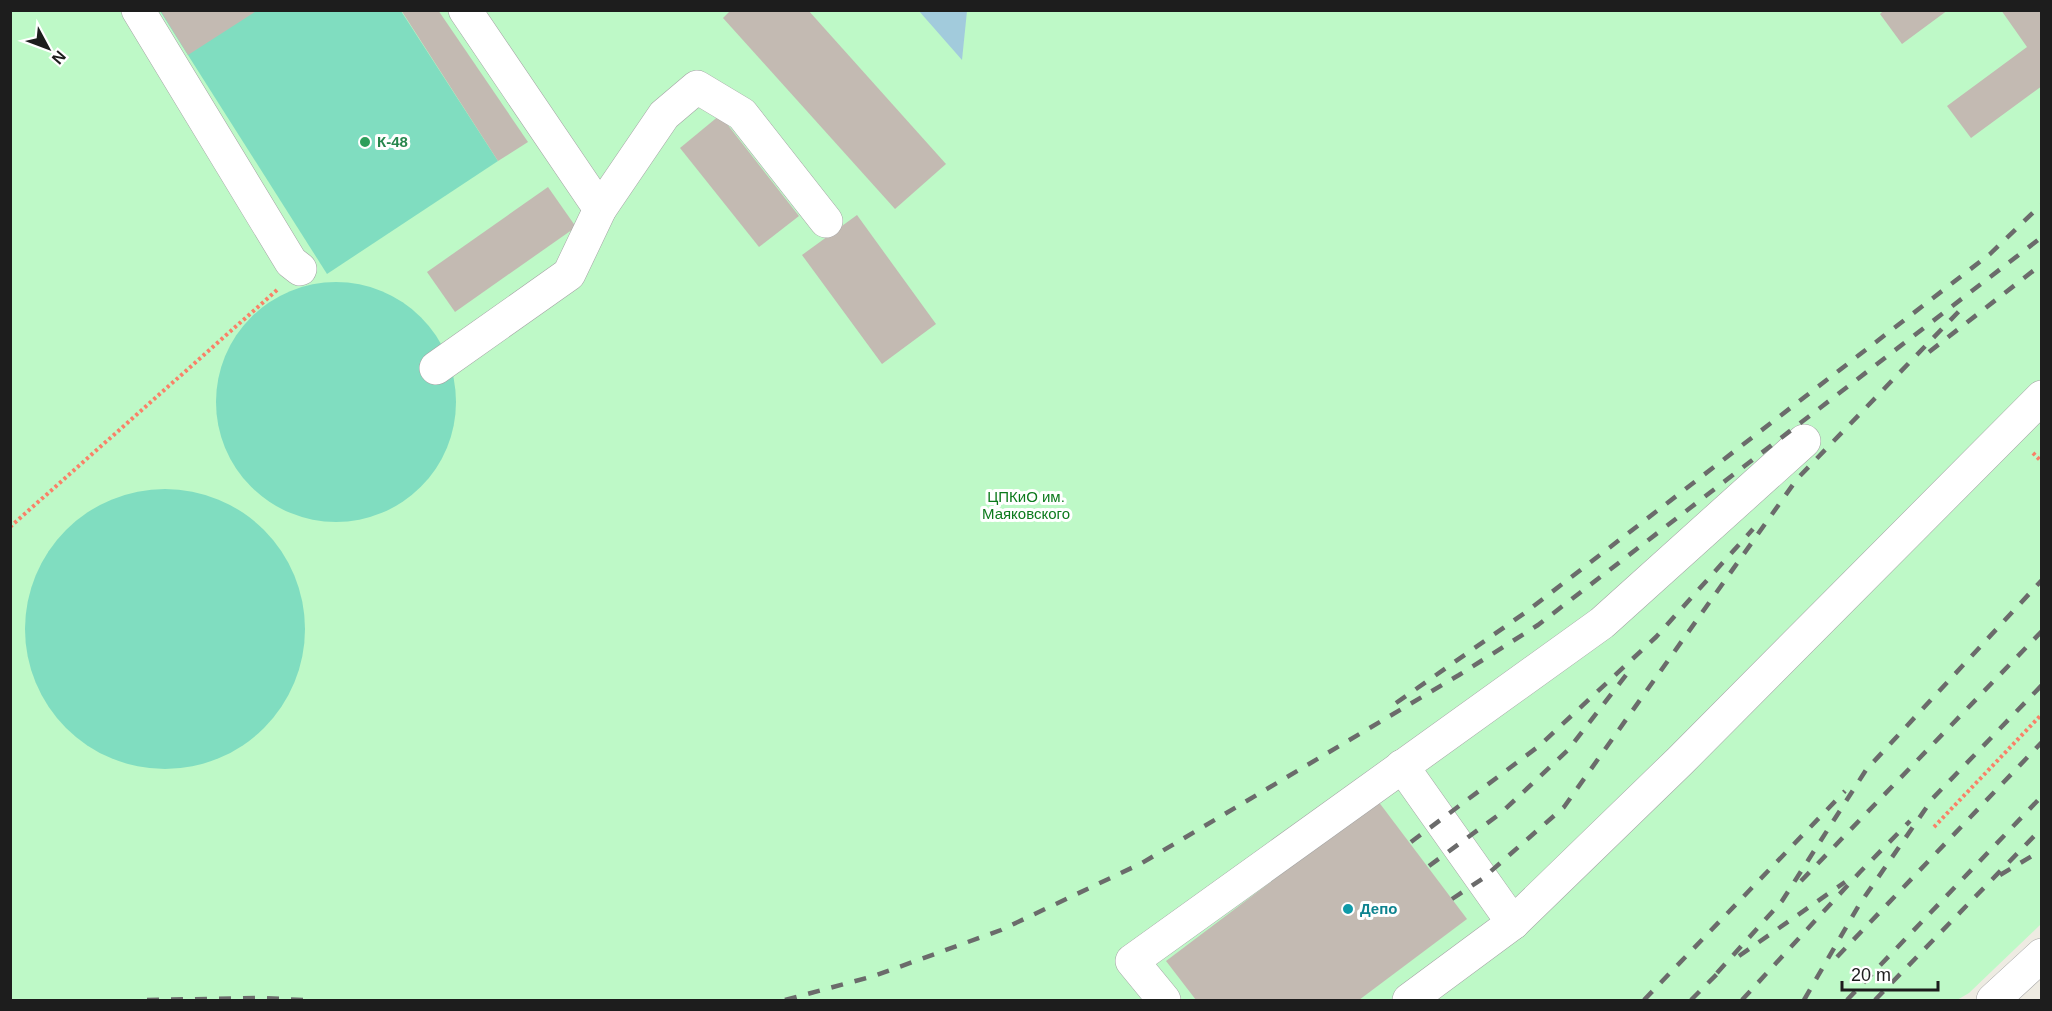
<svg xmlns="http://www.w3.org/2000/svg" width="2052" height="1011" font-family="Helvetica,sans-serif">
<rect width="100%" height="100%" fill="#eeebe2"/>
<!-- park -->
<path fill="#bef9c7" d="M10 11H2041V924L1969 993 1957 1000H11Z"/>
<!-- pitch -->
<g fill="#80ddc0">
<path d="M160 11H401L498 161 327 274Z"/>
<circle cx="336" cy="402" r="120"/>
<circle cx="165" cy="629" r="140"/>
</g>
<!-- water -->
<path fill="#a2cbdc" d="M919 11H967L962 60Z"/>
<!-- building -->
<g fill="#c3bab2">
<path d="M160 10H258L188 55Z"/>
<path d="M401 10H438L528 142 498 161Z"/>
<path d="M731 10H808L946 164 895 209 723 18Z"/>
<path d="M1884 10H1948L1902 44 1880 14Z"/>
<path d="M2001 10H2042V86L1971 138 1947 106 2027 47Z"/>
<path d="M720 115 799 216 759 247 680 148Z"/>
<path d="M548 187 576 227 455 312 427 272Z"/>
<path d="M857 215 936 324 882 364 802 255Z"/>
<path d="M1378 801 1467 919 1359 1000H1196L1166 961Z"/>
</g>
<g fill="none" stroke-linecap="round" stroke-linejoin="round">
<!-- minor casing -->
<g stroke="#a4a4a4" stroke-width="34">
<g id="minor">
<path d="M138 10 291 262 300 269"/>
<path d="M465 10 600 209"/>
<path d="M436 368 569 274 600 209 664 115 697 87 742 114 826 221"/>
<path d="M1402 766 1513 923 1680 761 2042 397"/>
<path d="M1164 1000 1132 961 1602 623 1804 441"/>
<path d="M1409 1000 1513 923"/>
<path d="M1993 1000 2042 955"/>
</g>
</g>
<!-- path -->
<g stroke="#f98168" stroke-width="4" stroke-dasharray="3 3" stroke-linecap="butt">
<path d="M10 11 11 10"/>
<path d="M2033 453 2042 462"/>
<path d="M10 527 277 290"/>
<path d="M1934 827 2042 714"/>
</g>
<!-- minor -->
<use href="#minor" stroke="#fff" stroke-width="33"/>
<!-- rail -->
<g stroke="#6b6b6b" stroke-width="4.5" stroke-dasharray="12 12" stroke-linecap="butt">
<path d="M1929 352 2042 264"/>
<path d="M1396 703 1526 612 1990 254 2042 204"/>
<path d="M1411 842 1539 746 1656 637 1753 529"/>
<path d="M1429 866 1501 813 1568 750 1630 670"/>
<path d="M2000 875 2042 850"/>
<path d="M1801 881 2042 631"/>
<path d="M1452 899 1482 879 1564 807 1797 479 1965 305"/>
<path d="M1739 956 1845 882"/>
<path d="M1837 957 2042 742"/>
<path d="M1717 973 1782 901 1866 770 2042 580"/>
<path d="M147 1000 262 998 303 1000"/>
<path d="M785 1000 874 976 1001 930 1142 863 1459 675 1538 625 2042 237"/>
<path d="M1644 1000 1845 791"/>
<path d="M1691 1000 1722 969"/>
<path d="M1742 1000 1860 872 1910 821"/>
<path d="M1804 1000 1859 905 1933 798 2042 685"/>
<path d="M1847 1000 2042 796"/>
<path d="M1875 1000 2042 828"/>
</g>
</g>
<!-- markers -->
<circle fill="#2e9e5b" stroke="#fff" stroke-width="2" cx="365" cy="142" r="6"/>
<circle fill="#0f9aa8" stroke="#fff" stroke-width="2" cx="1348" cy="909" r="6"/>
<g text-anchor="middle" stroke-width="6" stroke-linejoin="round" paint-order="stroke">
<!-- leisure labels -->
<g font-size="15" font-weight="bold" fill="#27864d" stroke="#fff" text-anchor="start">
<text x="377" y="147">К-48</text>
</g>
<!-- park labels -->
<g font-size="15" fill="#0c7a1c" stroke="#fff">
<text x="1026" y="502">ЦПКиО им.<tspan x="1026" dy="17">Маяковского</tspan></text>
</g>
<!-- culture labels -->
<g font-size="15" font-weight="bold" fill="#0d838f" stroke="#fff" text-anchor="start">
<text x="1360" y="914">Депо</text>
</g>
</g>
<!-- border -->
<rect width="2052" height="1011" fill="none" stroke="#1d1d1d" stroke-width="24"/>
<!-- north arrow -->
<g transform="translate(48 48) rotate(131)" stroke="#ffffff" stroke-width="4.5" paint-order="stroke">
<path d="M0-4.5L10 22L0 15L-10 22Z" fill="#1d1d1d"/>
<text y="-9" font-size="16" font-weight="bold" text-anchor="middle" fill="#1d1d1d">N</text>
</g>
<!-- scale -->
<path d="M1842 981v9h96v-9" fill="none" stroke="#1d1d1d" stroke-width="3"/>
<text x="1851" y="981" font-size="18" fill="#1d1d1d" stroke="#ffffff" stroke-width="4.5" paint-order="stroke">20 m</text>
</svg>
